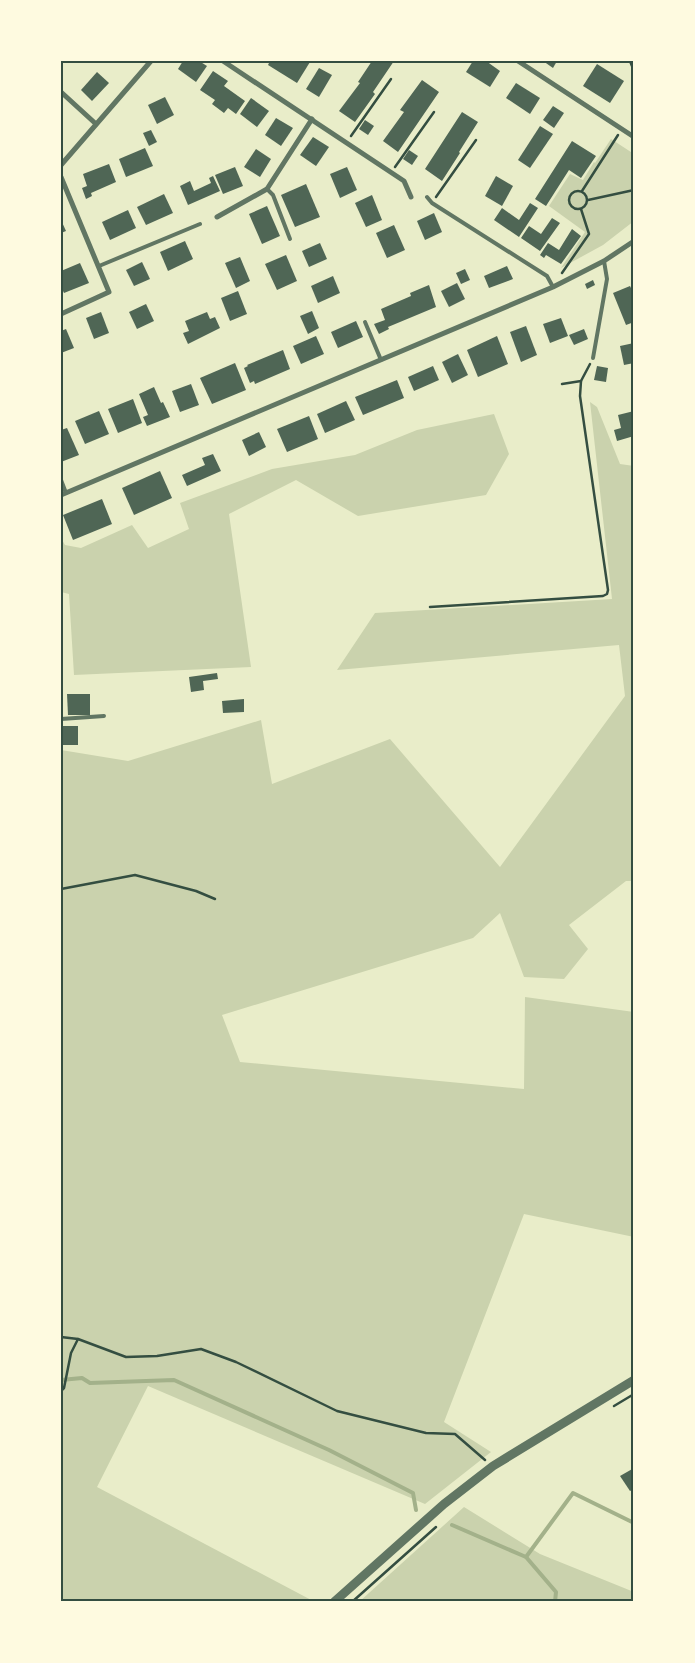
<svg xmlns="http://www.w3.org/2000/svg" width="695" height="1663" font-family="'IBM Plex Sans',sans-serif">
<rect width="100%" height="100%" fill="#e9edc9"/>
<!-- green -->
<g fill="#cad2ad">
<path d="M611 139 634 154V221L603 245 561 268 585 232 549 206 570 174 583 180 594 162 595 163Z"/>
<path d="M590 402 597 407 620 464 634 466V881H626L569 925 588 949 564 979 524 977 500 913 473 938 222 1015 240 1062 524 1089 525 997 634 1012V1237L524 1214 444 1422 491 1452 425 1504 148 1386 97 1487 315 1602H61V750L128 761 261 720 272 784 390 739 500 867 625 696 619 645 337 670 375 613 612 599Z"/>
<path d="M494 414 509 454 486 495 358 516 296 480 229 514 251 667 74 675 69 594 61 592V538L65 545 81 548 132 525 148 548 189 529 180 503 272 469 355 455 417 430Z"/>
<path d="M464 1507 540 1554 634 1592V1602H359Z"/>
</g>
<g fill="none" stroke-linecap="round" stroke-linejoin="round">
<!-- stream -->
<g stroke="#a3b18a" stroke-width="4">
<path d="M61 1380 82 1378 90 1383 174 1380 329 1450 413 1493 416 1510"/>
<path d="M452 1525 526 1557 573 1493 634 1523"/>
<path d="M526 1557 556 1592 555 1602"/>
</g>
</g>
<!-- building -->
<g fill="#4f6655">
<path d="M183 61H199L207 66 196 82 178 69Z"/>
<path d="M270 61H308L310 62 297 83 268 65Z"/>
<path d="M372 61H394L373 92 375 94 355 122 339 111 360 83 358 82Z"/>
<path d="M473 61H486L500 71 490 87 466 72Z"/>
<path d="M543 61H557L553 68Z"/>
<path d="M597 64 624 81 610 103 583 86Z"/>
<path d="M319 68 332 75 319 97 306 89Z"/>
<path d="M213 71 228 81 224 86 245 101 236 114 228 108 224 113 212 104 215 100 200 90Z"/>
<path d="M97 72 109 83 92 101 81 90Z"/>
<path d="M422 80 439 92 398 152 383 141 404 112 400 110Z"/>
<path d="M516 83 540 98 530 114 506 98Z"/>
<path d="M165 97 174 115 157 124 148 105Z"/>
<path d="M251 98 269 111 257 127 240 114Z"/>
<path d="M553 106 564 113 554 128 543 120Z"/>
<path d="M462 112 478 122 459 152 460 153 442 181 425 169Z"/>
<path d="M276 118 293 128 281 146 265 135Z"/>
<path d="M365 120 374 126 368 135 359 129Z"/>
<path d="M540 126 553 134 530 168 518 160Z"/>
<path d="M151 130 157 142 149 146 143 133Z"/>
<path d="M313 137 329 147 316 166 300 155Z"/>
<path d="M572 141 596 156 581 178 569 170 546 206 535 199Z"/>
<path d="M145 148 153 166 126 177 119 159Z"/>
<path d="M256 149 271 159 260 177 244 167Z"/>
<path d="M409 150 418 156 412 165 403 159Z"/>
<path d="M109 164 116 182 91 193 92 196 86 199 82 188 87 186 83 174Z"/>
<path d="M235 167 243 186 223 194 215 175Z"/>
<path d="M347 167 357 190 340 198 330 174Z"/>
<path d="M213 176 220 191 188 205 180 186 190 181 194 191 211 183 209 178Z"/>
<path d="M496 176 513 186 502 206 485 196Z"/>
<path d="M306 184 320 217 295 227 281 195Z"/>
<path d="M164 194 173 213 146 225 137 207Z"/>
<path d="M372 195 382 220 366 227 355 203Z"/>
<path d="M530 203 538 208 519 237 494 220 502 208 519 220Z"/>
<path d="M267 206 280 236 262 244 249 214Z"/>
<path d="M128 210 136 228 110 240 102 222Z"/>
<path d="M434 213 442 232 425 240 417 221Z"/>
<path d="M552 218 560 223 540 251 521 238 529 226 541 234Z"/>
<path d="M61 220 66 231 61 233Z"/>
<path d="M394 225 405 250 387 258 376 233Z"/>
<path d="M572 229 581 236 561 264 546 255 544 258 540 255 548 243 559 250Z"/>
<path d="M185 241 193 259 168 271 160 252Z"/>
<path d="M320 243 327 259 309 267 302 251Z"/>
<path d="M286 255 297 281 277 290 265 264Z"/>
<path d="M240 257 250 281 236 288 225 263Z"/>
<path d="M142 262 150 279 134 286 126 270Z"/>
<path d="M80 263 89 283 64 293 61 287V271Z"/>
<path d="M507 266 513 279 489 288 484 276Z"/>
<path d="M465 269 470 280 461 284 456 273Z"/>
<path d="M333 276 340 293 318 303 311 286Z"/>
<path d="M593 280 595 285 587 289 585 284Z"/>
<path d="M457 283 465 299 449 307 441 291Z"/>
<path d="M429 285 436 307 388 327 389 329 379 334 374 324 385 320 381 309 411 296 410 293Z"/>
<path d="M630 286 634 294V322L626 325 613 293Z"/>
<path d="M238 291 247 314 230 321 221 298Z"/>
<path d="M146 304 154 321 137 329 129 312Z"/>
<path d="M312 311 319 328 308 334 300 316Z"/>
<path d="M101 312 109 333 94 339 86 318Z"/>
<path d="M207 312 210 319 215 317 220 328 188 344 183 333 189 331 185 321Z"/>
<path d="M561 318 568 336 550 343 543 324Z"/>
<path d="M356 321 363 337 338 348 331 332Z"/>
<path d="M526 326 537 355 521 362 510 332Z"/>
<path d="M66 329 74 348 61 353V331Z"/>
<path d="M584 329 588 339 574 345 569 335Z"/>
<path d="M316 336 324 354 301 364 293 346Z"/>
<path d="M497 336 508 364 478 377 467 350Z"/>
<path d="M634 343V363L624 365 620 346Z"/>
<path d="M283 350 290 369 255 384 254 381 250 383 244 368 248 366 247 365Z"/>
<path d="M458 354 468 375 452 383 442 362Z"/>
<path d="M235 363 246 390 212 404 200 378Z"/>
<path d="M433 366 439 380 414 391 408 377Z"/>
<path d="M597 366 608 368 606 382 594 380Z"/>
<path d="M397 380 404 398 363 415 355 397Z"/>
<path d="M191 384 199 405 180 412 172 391Z"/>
<path d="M154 387 161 403 163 402 170 417 147 426 143 417 148 415 139 394Z"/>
<path d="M133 399 142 423 118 433 108 409Z"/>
<path d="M346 401 355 420 325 433 317 414Z"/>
<path d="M99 411 109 434 85 444 75 421Z"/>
<path d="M634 411V436L617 441 614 430 621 428 618 415Z"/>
<path d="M309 416 318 439 287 452 277 429Z"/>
<path d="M67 428 79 455 61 462V430Z"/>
<path d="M259 432 266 447 249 456 242 440Z"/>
<path d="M213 454 221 471 187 486 182 475 205 465 202 458Z"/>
<path d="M160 471 172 498 134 515 122 488Z"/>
<path d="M102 499 112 524 73 540 63 515Z"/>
<path d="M217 673 218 679 203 681 204 690 191 692 189 677Z"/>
<path d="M67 694H90V715H68Z"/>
<path d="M244 699V712L223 713 222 701Z"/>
<rect x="61" y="726" width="17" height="19"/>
<path d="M634 1468V1489L630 1491 620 1476Z"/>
</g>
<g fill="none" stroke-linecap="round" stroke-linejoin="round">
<!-- path -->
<g stroke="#344e41" stroke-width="2.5">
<path d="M630 61 634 71"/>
<path d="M351 136 391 79"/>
<path d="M395 167 434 112"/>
<circle cx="578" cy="200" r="9"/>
<path d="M582 191 618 135"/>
<path d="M436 197 476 140"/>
<path d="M588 200 634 190"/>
<path d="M562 273 589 234 581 209"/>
<path d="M562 384 581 381 590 364"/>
<path d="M430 607 603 596 607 594 608 590 580 396 581 381"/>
<path d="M61 889 135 875 196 891 215 899"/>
<path d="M61 1337 78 1339 126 1357 157 1356 201 1349 236 1362 337 1411 426 1433 455 1434 485 1460"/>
<path d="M61 1391 64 1388 71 1353 78 1339"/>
<path d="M614 1406 634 1394"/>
<path d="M352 1602 436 1527"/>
</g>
<!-- service -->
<g stroke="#617663" stroke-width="4">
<path d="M267 189 273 195 290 239"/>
<path d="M427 197 432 203 547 276 553 287"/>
<path d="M99 266 200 224"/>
<path d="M365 322 381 360"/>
<path d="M593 358 607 279 604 261"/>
<path d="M61 480 66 493"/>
<path d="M61 719 104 716"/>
</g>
<!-- minor -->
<g stroke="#617663" stroke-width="5">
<path d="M223 61 404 181 411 197"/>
<path d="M518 61 634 137"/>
<path d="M61 92 96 124"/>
<path d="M61 165 151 61"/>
<path d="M61 177 109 292 61 314"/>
<path d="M217 217 267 189 312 119"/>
<path d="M61 495 553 287 604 261 634 241"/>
</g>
<!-- tertiary -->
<path stroke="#617663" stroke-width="9" d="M334 1602 444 1504 493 1466 634 1380"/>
</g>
<!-- border -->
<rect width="695" height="1663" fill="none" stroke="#fefae0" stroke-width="125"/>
<rect x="62" y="62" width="570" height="1538" fill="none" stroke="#344e41" stroke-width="2"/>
</svg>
